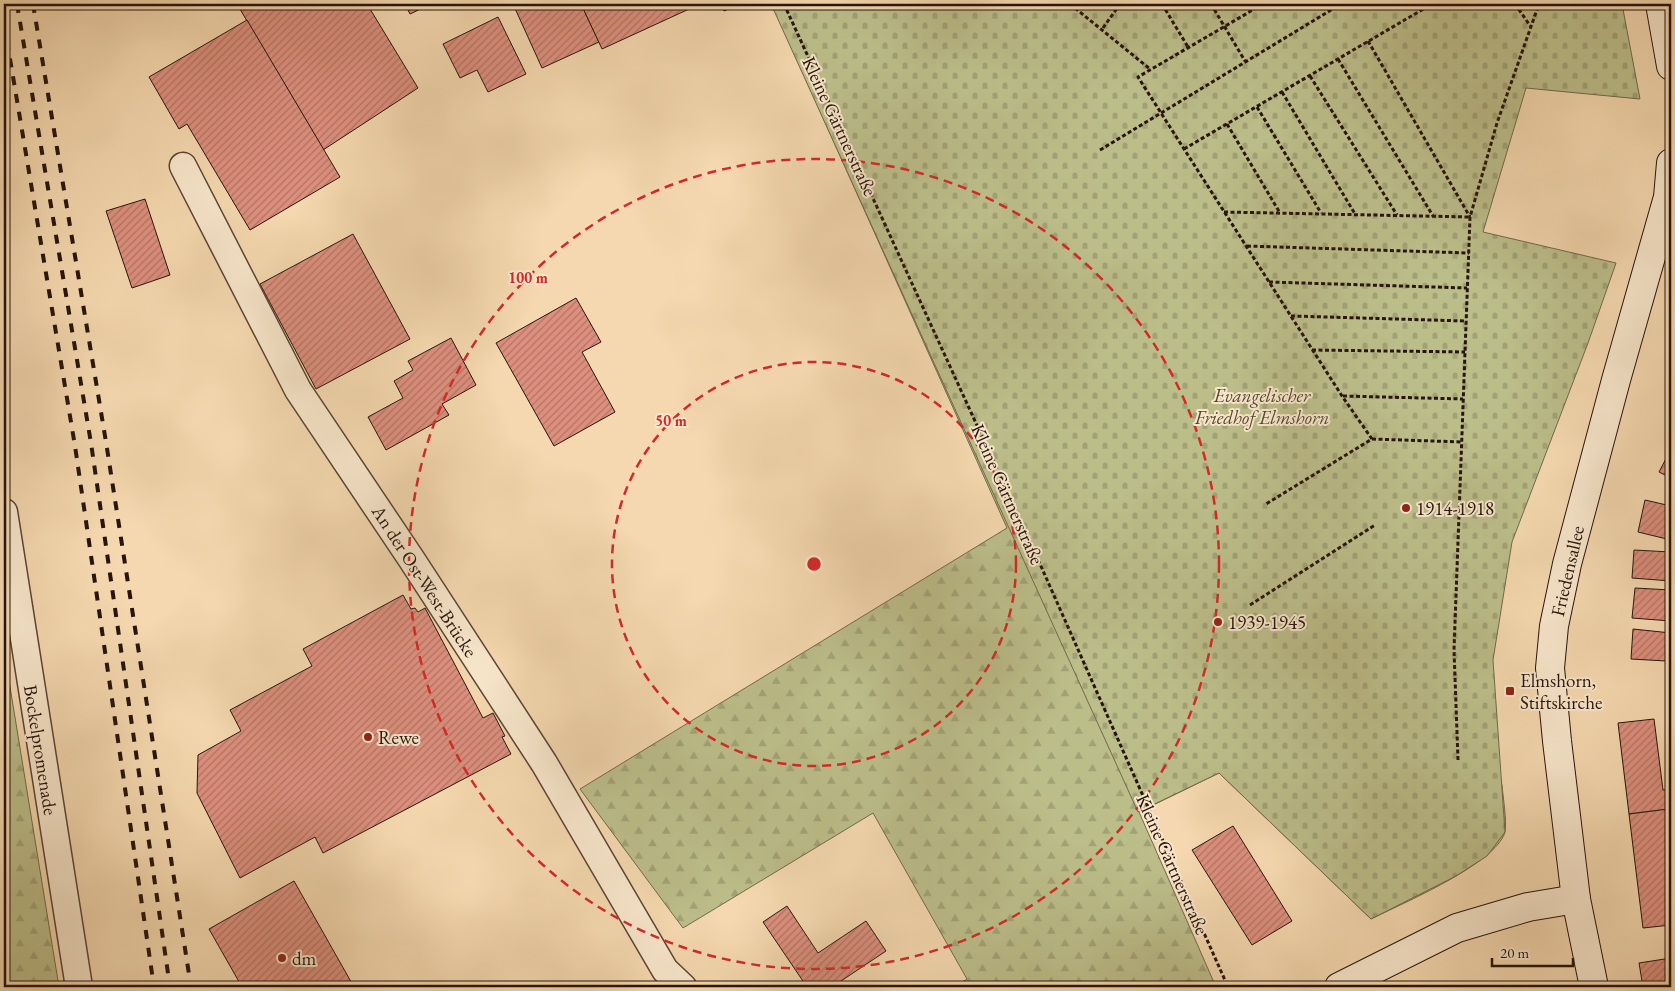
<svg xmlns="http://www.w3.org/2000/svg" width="1675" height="991" font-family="'EB Garamond',serif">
<defs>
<pattern id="forest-firs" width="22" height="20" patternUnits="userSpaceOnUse" patternTransform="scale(1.25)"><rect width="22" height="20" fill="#bcbe8a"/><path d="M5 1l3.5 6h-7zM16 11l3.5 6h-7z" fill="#a2a276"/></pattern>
<pattern id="cemetery-stones" width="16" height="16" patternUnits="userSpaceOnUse" patternTransform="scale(1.25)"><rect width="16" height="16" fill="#bcbe8a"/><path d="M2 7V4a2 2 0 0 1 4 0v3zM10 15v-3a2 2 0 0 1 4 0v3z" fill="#a2a276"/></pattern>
<pattern id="building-hatch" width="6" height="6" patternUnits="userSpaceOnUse" patternTransform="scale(1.25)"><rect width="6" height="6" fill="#dd907e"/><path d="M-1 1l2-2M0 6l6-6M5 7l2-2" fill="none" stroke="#b37466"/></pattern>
</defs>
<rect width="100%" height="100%" fill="#f5d8af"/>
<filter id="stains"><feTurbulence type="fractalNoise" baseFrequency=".004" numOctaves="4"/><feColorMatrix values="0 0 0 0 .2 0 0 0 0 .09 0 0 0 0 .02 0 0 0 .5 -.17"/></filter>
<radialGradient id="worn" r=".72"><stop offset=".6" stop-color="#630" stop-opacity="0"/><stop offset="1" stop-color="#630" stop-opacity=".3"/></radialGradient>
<!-- forest -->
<g fill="url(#forest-firs)" stroke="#72694b">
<path d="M1031 4 1502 785C1503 797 1507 821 1505 832 1496 864 1401 904 1371 919L1219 773 1139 812 1216 987H954L967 979 873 813 683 928 580 789 1007 528 784 31Z"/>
<path d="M4 650 59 987H4Z"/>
</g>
<!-- cemetery -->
<path fill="url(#cemetery-stones)" stroke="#72694b" d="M771 4H1622L1640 99 1526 88 1483 232 1616 263 1588 343 1512 542 1493 660 1505 832 1487 856 1456 876 1371 919 1219 773 1138 812Z"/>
<!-- building -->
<g fill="url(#building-hatch)" stroke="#27140c">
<path d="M237 4H367L418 88 323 150Z"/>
<path d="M405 4H431L410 14Z"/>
<path d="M513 4H581L599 42 542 68Z"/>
<path d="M581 4H700L602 49Z"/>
<path d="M721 4H740L724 11Z"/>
<path d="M498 17 526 74 488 92 477 70 460 78 443 44Z"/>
<path d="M247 20 340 177 250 230 187 124 179 129 149 77Z"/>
<path d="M145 199 170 275 132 288 106 211Z"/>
<path d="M353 234 410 339 316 389 260 284Z"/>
<path d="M576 298 601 342 582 352 615 412 554 446 496 343Z"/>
<path d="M451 338 476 385 442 404 449 415 386 450 368 417 403 398 394 381 413 370 408 361Z"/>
<path d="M1670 451 1671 452V478L1659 472Z"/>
<path d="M1645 500 1671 506V540L1638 532Z"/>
<path d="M1634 550 1671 552V581L1632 578Z"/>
<path d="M1635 588 1671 590V621L1632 618Z"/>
<path d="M403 595 411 609 415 608 418 612 425 608 483 718 493 713 505 736 502 737 511 754 323 853 315 837 240 878 197 793 198 755 241 731 230 710 312 666 303 649Z"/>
<path d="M1633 629 1671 633V646L1667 645 1666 661 1631 659Z"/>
<path d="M1654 719 1663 790 1671 789V809L1629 814 1618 723Z"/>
<path d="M1668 809 1671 835V925L1643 928 1629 814Z"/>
<path d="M1233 826 1292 921 1252 945 1192 850Z"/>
<path d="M294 881 354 987H242L209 929Z"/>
<path d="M787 906 818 953 866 921 886 951 832 987H807L763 922Z"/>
<path d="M1671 958V987H1643L1639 963Z"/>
</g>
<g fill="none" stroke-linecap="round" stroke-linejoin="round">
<!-- street casing -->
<g stroke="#5a4535" stroke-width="29">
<g id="street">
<path d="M183 166 298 390 412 560 544 763 665 970 683 987"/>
<path d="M4 512 79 987"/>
</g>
</g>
<!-- secondary casing -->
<g stroke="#27140c" stroke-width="30">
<g id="secondary">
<path d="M1660 4 1671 66"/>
<path d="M1339 987 1457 928 1528 907 1576 899"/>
<path d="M1594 987 1576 899 1557 741 1550 668 1554 626 1567 564 1616 380 1668 197 1671 163"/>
</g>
</g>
<!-- path -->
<g stroke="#27140c" stroke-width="3" stroke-dasharray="4 2.5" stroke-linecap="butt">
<path d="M784 4 1024 528 1228 987"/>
<path d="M1070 4 1150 69"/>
<path d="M1162 4 1188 47"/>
<path d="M1211 4 1245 61"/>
<path d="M1263 4 1138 77 1342 396 1372 439 1266 504"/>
<path d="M1515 4 1531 27"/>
<path d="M1103 28 1120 4"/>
<path d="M1368 41 1470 217"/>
<path d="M1338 59 1433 216"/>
<path d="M1310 76 1397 215"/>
<path d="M1282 92 1355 214"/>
<path d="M1257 107 1321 213"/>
<path d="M1227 124 1280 213"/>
<path d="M1184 149 1432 4"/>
<path d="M1100 150 1341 4"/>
<path d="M1224 212 1470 217"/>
<path d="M1247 246 1469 253"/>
<path d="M1269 282 1467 288"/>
<path d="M1291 316 1466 321"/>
<path d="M1312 350 1465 352"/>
<path d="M1343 396 1463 399"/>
<path d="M1372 439 1463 442"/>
<path d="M1250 605 1375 525"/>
<path d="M1458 760 1454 650 1470 217 1497 123 1539 4"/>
</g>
<!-- street -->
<use href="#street" stroke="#f8e6cb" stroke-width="26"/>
<!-- secondary -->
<use href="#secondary" stroke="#f8e6cb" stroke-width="28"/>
<!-- rail -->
<g stroke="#27140c" stroke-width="4" stroke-dasharray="9 9" stroke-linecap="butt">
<path d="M17 4 91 443 170 987"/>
<path d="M33 4 106 442 191 987"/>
<path d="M4 23 75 446 154 987"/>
</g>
</g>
<!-- distance rings -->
<g fill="none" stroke="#d62828" stroke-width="2.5" stroke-dasharray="9 6">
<circle cx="814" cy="564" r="202"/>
<circle cx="814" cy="564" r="405"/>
</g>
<!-- markers -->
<g fill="#8f2418" stroke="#f8e6cb" stroke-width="2">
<circle cx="1406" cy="508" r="5"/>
<circle cx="1218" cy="622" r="5"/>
<rect x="1505" y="686" width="10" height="10" rx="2.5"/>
<circle cx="368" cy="737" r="5"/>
<circle cx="282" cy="958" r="5"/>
</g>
<g text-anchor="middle" stroke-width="4" stroke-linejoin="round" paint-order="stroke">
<!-- street labels -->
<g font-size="19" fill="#27140c" stroke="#f8e6cb">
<text transform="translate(840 126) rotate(65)" y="7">Kleine Gärtnerstraße</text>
<text transform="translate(1008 494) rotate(66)" y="7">Kleine Gärtnerstraße</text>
<text transform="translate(1567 571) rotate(-77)" y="7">Friedensallee</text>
<text transform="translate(425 581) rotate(57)" y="7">An der Ost-West-Brücke</text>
<text transform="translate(41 750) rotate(81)" y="7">Bockelpromenade</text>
<text transform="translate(1173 864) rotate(66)" y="7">Kleine Gärtnerstraße</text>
</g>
<!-- park labels -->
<g font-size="19" font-style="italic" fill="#544732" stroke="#f8e6cb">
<text x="1262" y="402">Evangelischer<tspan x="1262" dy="22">Friedhof Elmshorn</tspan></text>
</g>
<!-- poi labels -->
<g font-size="19" fill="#27140c" stroke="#f8e6cb" text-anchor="start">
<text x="1416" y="515">1914-1918</text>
<text x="1228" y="629">1939-1945</text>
<text x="1520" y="687">Elmshorn,<tspan x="1520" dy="22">Stiftskirche</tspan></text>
<text x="378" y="744">Rewe</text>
<text x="292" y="965">dm</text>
</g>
</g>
<circle cx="814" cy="564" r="8" fill="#d62828" stroke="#f8e6cb" stroke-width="2.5"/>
<g font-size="15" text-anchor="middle" font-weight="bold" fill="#d62828" stroke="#f8e6cb" stroke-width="4" stroke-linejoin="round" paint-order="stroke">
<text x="528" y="283">100 m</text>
<text x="671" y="426">50 m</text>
</g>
<!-- margin -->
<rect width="1675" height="991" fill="none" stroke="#f5d8af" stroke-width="20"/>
<rect x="5" y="5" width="1665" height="981" fill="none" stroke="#27140c" stroke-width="2.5"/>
<rect x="10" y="10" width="1655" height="971" fill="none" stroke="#27140c"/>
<!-- scale -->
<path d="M1492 958v8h81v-8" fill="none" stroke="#27140c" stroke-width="2.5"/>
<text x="1500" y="958" font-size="15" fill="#27140c" stroke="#f8e6cb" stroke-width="4" paint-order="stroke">20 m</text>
<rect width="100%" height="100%" filter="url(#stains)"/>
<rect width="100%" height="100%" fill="url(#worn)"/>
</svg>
